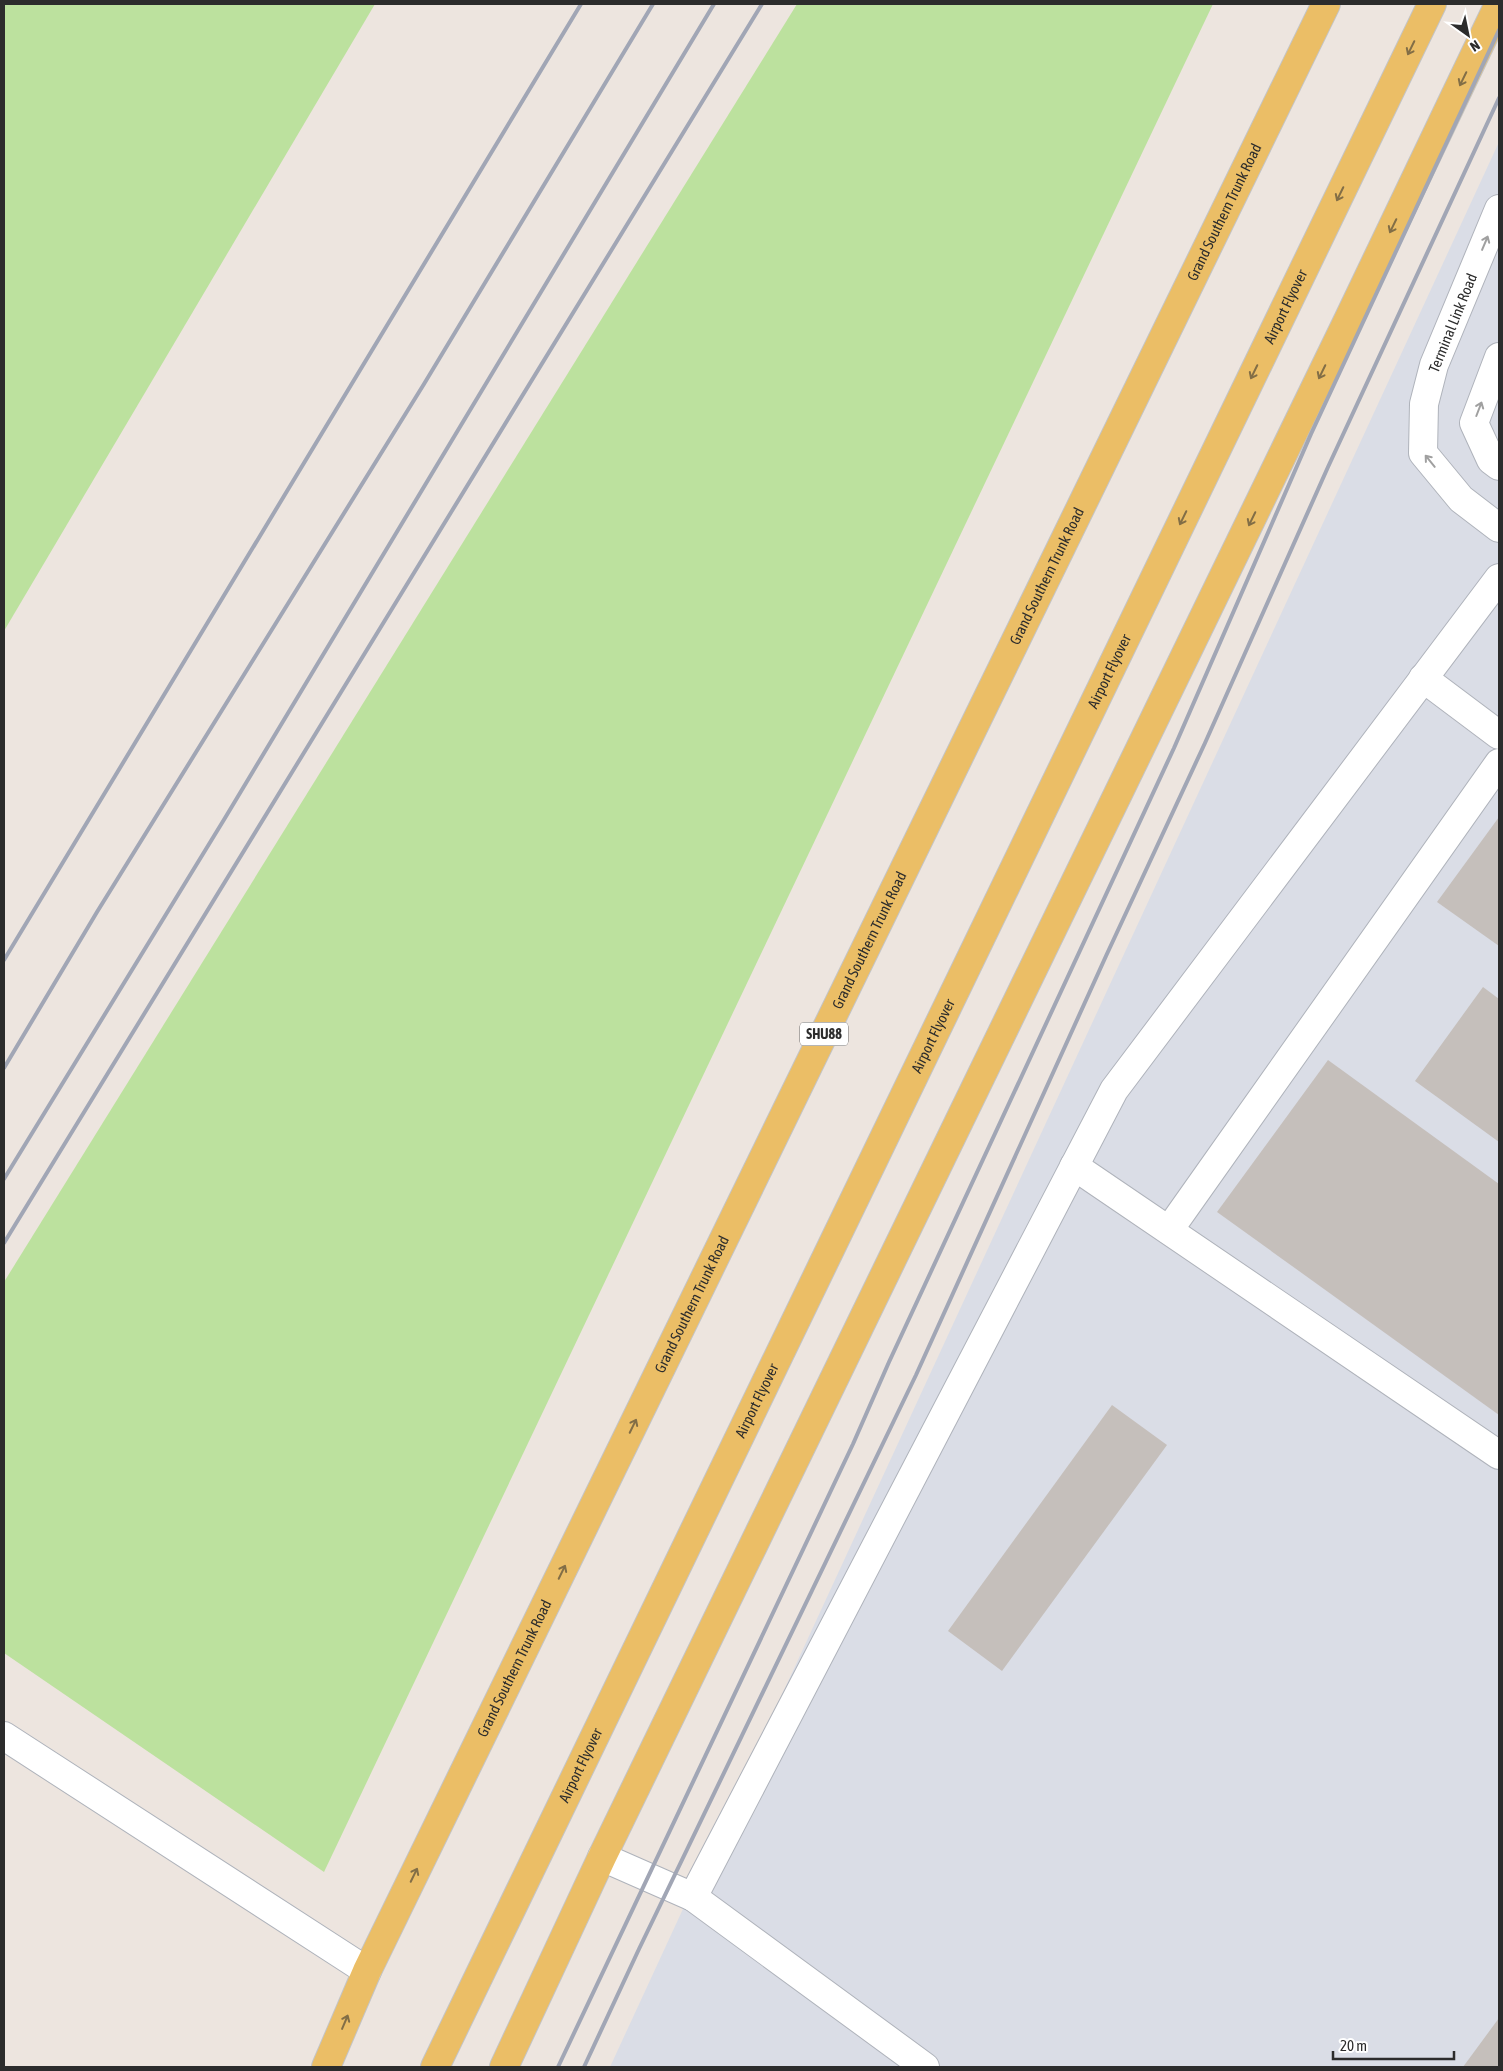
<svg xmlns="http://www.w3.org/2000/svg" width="1503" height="2071" font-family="'Asap Condensed',sans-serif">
<rect width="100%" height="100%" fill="#ede5df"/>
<!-- airport -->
<path fill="#dadde6" d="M1499 142V2067H610Z"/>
<!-- green -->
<g fill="#bce19e">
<path d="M4 4H375L4 631Z"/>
<path d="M797 4H1213L324 1872 4 1653V1282Z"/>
</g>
<!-- building -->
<g fill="#c5bfbb">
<path d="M1499 817V946L1437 902Z"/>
<path d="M1483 987 1499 999V1142L1415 1081Z"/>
<path d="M1328 1060 1499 1184V1415L1217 1212Z"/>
<path d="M1112 1405 1167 1445 1002 1671 948 1631Z"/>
<path d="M1499 2018V2067H1463Z"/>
</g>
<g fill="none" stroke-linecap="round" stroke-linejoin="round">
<!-- minor casing -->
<g stroke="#afb3bb" stroke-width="30">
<g id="minor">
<path d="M1499 209 1434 365 1424 404 1423 453 1461 499 1499 528"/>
<path d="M1499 357 1474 423 1491 460 1499 466"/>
<path d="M1423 678 1499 735"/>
<path d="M1074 1166 1499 1455"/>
<path d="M1169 1230 1499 763"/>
<path d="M4 1736 367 1971"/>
<path d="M602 1857 693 1897 925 2067"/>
<path d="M693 1897 1114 1090 1499 578"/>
</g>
</g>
<!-- major casing -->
<g stroke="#c4c4c4" stroke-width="30">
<g id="major">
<path id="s1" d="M326 2067 367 1971 1326 4"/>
<path id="s2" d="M435 2067 1432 4"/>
<path d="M504 2067 602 1857 1348 320 1499 4"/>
</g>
</g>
<!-- minor -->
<use href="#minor" stroke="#fff" stroke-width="28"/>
<!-- major -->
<use href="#major" stroke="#ebbe66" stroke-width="28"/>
<!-- rail -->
<g stroke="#a1a6b5" stroke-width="4">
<path d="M4 960 581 4"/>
<path d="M4 1068 97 912 424 384 653 4"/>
<path d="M4 1179 225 818 714 4"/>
<path d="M4 1243 762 4"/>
<path d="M558 2067 853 1444 889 1362 1174 748 1311 434 1499 30"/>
<path d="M584 2067 639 1949 916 1375 1106 956 1205 743 1328 467 1499 98"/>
</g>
</g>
<!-- one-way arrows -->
<defs><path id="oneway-shaft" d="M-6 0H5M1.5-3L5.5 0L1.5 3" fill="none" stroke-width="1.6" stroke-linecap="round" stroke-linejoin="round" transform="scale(1.25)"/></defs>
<g stroke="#826e46">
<use href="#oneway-shaft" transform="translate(1411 48) rotate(116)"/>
<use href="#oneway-shaft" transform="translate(1463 79) rotate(116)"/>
<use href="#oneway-shaft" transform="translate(1340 194) rotate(116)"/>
<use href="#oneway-shaft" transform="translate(1393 226) rotate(116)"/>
<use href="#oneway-shaft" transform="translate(1254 372) rotate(116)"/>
<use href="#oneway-shaft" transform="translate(1322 372) rotate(116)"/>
<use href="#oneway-shaft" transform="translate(1183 518) rotate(116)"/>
<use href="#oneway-shaft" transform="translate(1252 519) rotate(116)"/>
<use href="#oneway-shaft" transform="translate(633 1426) rotate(-64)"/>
<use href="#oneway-shaft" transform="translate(562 1572) rotate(-64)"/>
<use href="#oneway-shaft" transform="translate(414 1875) rotate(-64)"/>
<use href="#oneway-shaft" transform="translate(345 2022) rotate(-67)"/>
</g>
<g stroke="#a0a0a0">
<use href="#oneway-shaft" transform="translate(1485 243) rotate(-67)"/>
<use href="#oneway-shaft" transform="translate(1479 409) rotate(-69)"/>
<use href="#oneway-shaft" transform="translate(1430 461) rotate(-129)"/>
</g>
<g text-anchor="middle" stroke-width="4" stroke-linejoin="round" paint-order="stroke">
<!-- shield labels -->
<rect fill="#fff" stroke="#6b6b6b" stroke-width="1" x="800" y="1022.5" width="48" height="23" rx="4"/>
<g font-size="14" font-weight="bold" fill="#2c2c2c">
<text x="824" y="1039">SHU88</text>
</g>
<!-- street labels -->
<g font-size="15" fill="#2c2c2c" stroke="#fff">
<text dy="5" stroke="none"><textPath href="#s1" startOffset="2061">Grand Southern Trunk Road</textPath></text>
<text dy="5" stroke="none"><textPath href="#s2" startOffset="1955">Airport Flyover</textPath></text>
<text transform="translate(1453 323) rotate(-68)" y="5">Terminal Link Road</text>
<text dy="5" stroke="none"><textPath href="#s1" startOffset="1656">Grand Southern Trunk Road</textPath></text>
<text dy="5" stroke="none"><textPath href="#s2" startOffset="1550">Airport Flyover</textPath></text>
<text dy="5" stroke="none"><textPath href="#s1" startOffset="1251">Grand Southern Trunk Road</textPath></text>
<text dy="5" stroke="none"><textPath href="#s2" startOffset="1145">Airport Flyover</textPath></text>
<text dy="5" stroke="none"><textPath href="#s1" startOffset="846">Grand Southern Trunk Road</textPath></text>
<text dy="5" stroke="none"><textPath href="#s2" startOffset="740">Airport Flyover</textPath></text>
<text dy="5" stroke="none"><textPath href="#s1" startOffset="441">Grand Southern Trunk Road</textPath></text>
<text dy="5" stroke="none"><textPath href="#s2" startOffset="335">Airport Flyover</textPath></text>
</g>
</g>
<!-- border -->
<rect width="1503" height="2071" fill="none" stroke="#2c2c2c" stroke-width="10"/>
<!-- north arrow -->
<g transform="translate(1468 35) rotate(147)" stroke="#ffffff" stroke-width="4" paint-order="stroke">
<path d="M0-4L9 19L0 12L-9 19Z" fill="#2c2c2c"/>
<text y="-8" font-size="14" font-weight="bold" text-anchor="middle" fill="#2c2c2c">N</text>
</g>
<!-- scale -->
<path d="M1333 2051v8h121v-8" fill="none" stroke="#2c2c2c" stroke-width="2.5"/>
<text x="1340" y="2051" font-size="15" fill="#2c2c2c" stroke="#ffffff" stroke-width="4" paint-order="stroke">20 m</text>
</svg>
